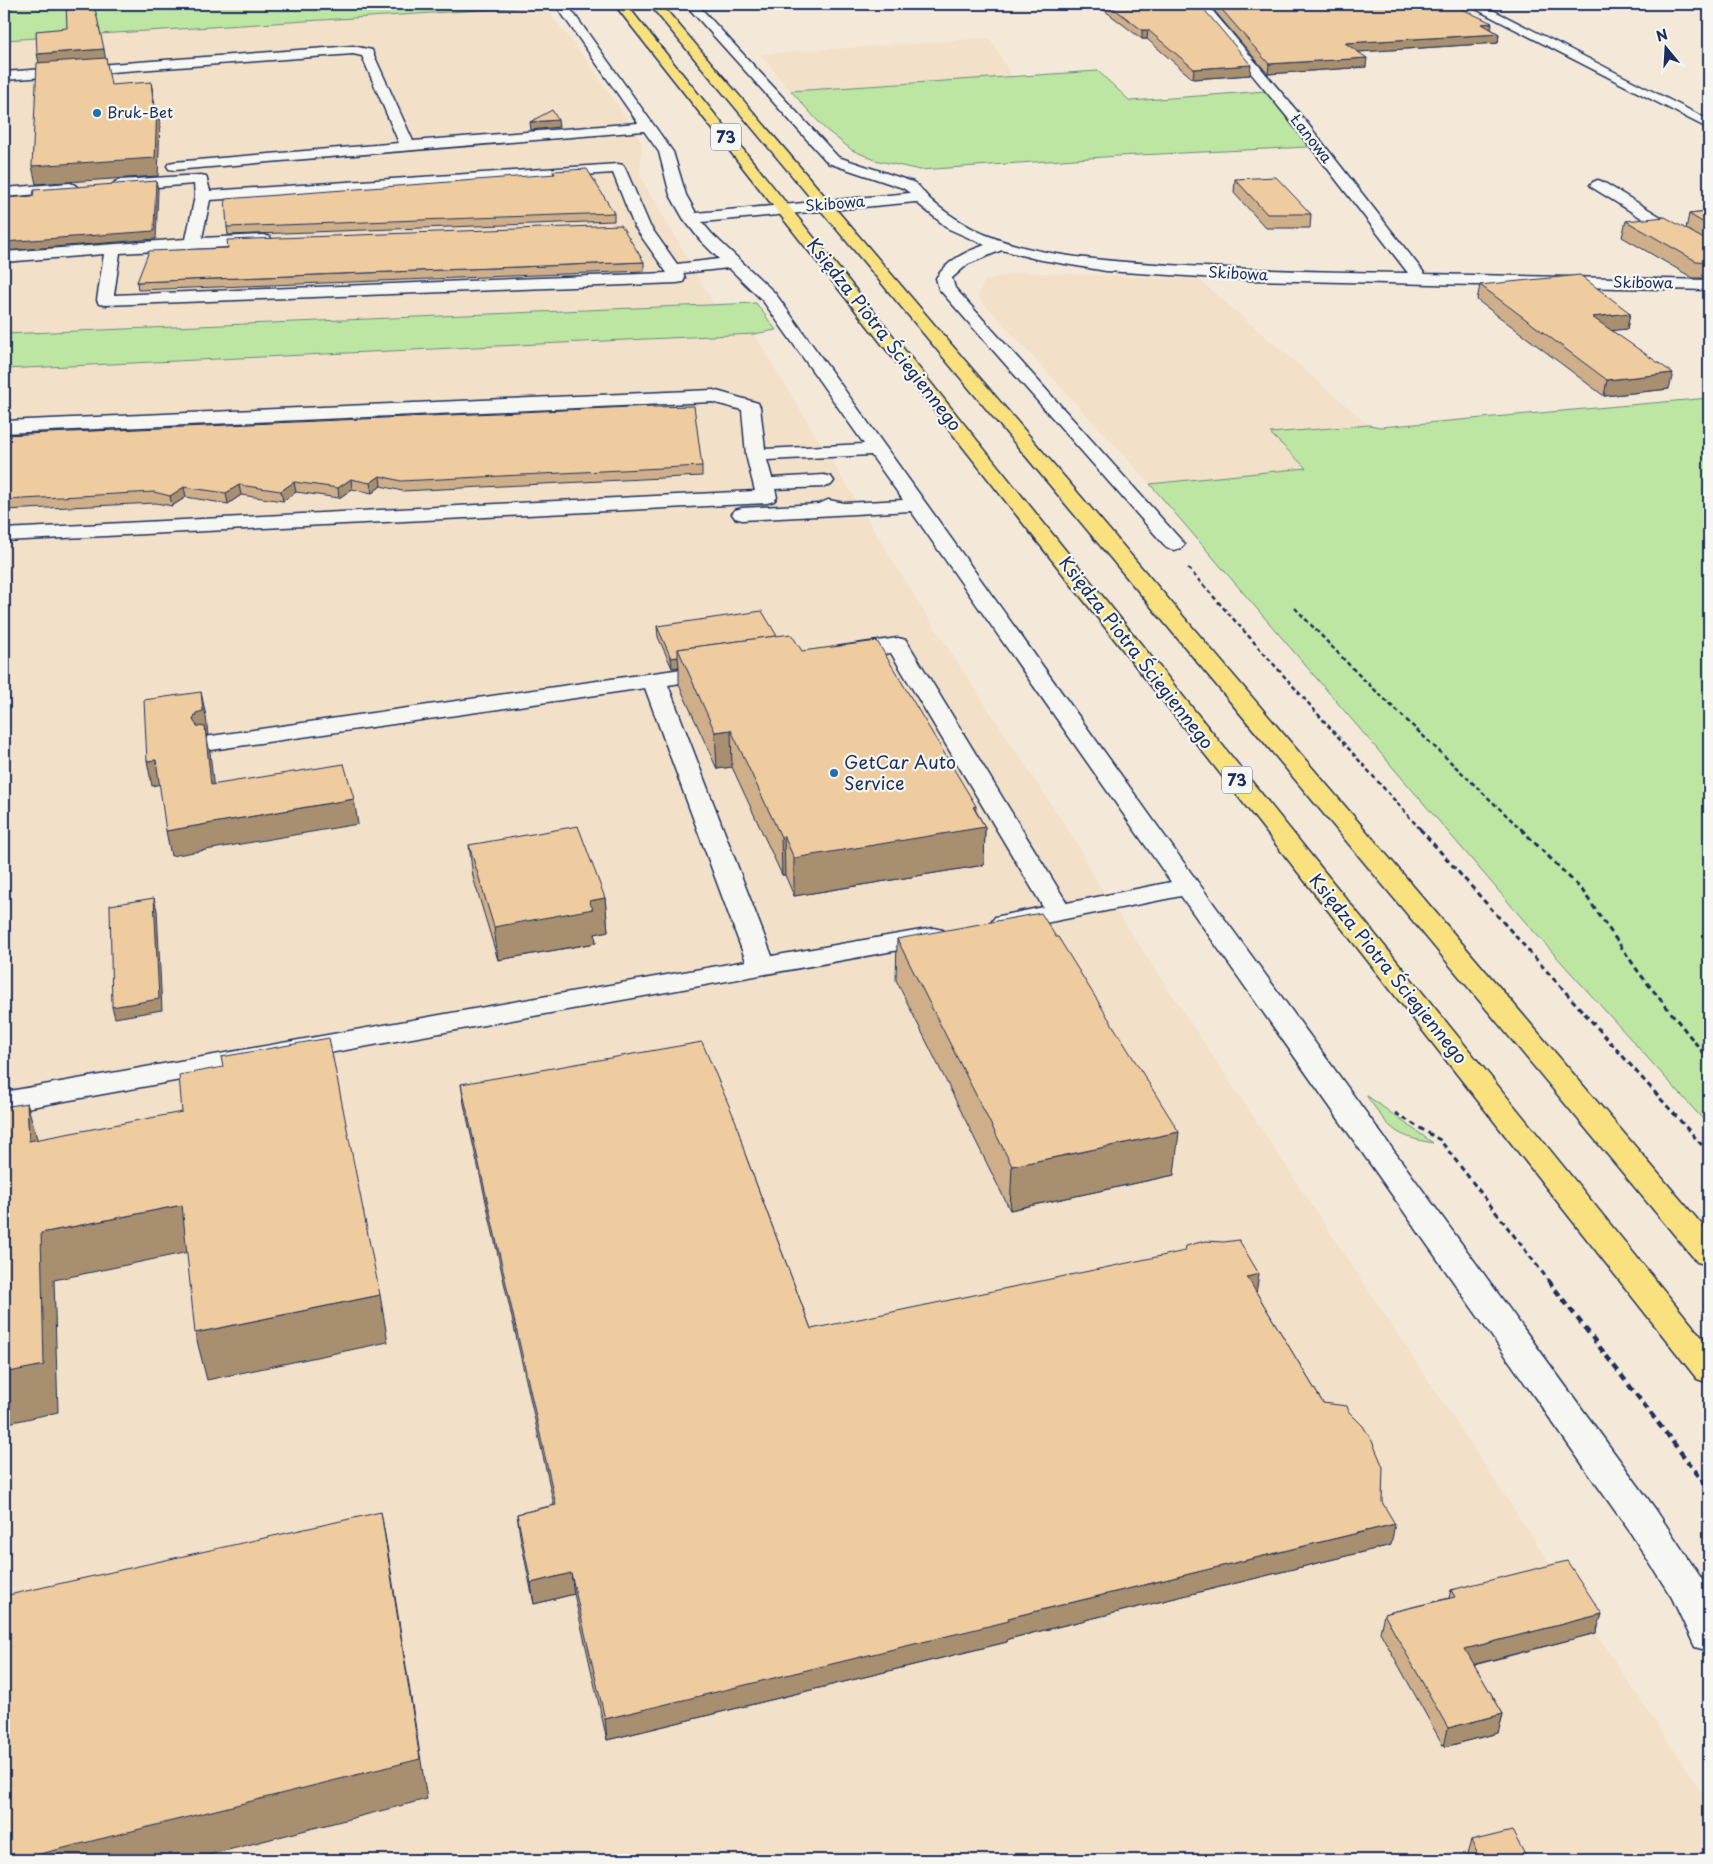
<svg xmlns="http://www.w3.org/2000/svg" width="1713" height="1864" font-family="'Playpen Sans',sans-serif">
<rect width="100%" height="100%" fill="#f4e9d9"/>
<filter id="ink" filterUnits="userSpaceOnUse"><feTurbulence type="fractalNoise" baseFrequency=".02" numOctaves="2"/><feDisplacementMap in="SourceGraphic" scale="10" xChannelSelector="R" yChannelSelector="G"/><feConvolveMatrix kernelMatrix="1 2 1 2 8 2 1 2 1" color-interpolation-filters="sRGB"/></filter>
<g filter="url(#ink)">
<!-- built -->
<g fill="#f2e0c8">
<path d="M544 6 594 70 642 143 640 176 714 304 4 334V40Z"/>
<path d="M990 38 1012 77 791 91 760 54Z"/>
<path d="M1018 272 1198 279 1369 425 1271 433 1307 468 1150 484 978 297 984 281Z"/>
<path d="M754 334 920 605 1083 853 1088 868 1709 1803V1860H4V369Z"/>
</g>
<!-- green -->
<g fill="#bde6a2" stroke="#6c8a80">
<path d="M4 4H543L544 6 4 40Z"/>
<path d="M1098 71 1130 101 1266 91 1308 147 1118 156 920 170 875 160 852 150 825 129 791 91Z"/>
<path d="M756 303 776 330 754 334 4 369V334Z"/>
<path d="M1709 398V1126L1527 924 1150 484 1306 468 1270 433 1369 425 1381 427Z"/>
<path d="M1366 1095 1433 1143C1392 1136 1389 1127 1366 1095Z"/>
</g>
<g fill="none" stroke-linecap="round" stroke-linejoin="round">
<!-- minor casing -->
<g stroke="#1b2f5e" stroke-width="3">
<g id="minor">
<path d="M555 4H567L673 152 686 195 696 213 910 193 903 188 828 163 685 4H697L838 157 913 182C920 186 921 189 926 195 938 209 972 230 989 236 1044 258 1111 261 1169 265 1248 270 1328 272 1408 273L1297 129 1203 15 1191 4H1204L1211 9 1307 123 1425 274 1709 280V290L1250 280 1106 271 1036 259 1002 250 968 264 952 278 955 288 1181 540 1185 544 1181 548 1174 550 1167 548 939 289 936 278C948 260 965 252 985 245L949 229 916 202 702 222 712 234 775 293 1197 881 1656 1510 1701 1578 1709 1595V1651L1695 1647 1672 1598 1630 1532 1181 896 1005 931 995 929 991 923 995 917 1043 907 891 653 844 659 836 657 833 652 836 647 898 638 906 640 1067 903 1171 882 911 511 742 520 735 518 732 514 735 510 742 508 819 504 828 500 845 503 903 500 871 455 767 460 772 478 824 475 831 477 834 481 831 485 824 487 775 489 777 497 774 501 767 503 4 541V529L755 491 746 455 742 410 712 402 4 433V421L713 390 758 403 760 407 765 449 864 444 763 301 729 268 683 273 685 278 683 282 677 283 105 305 99 304 97 300 104 254 4 262V252L186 239 195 196 194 184 120 190 115 188 112 185 115 182 120 180 201 175 206 176 210 191 618 164 623 165 625 168 650 226 677 264 719 259 700 240 683 218 670 195 659 152 644 131 174 170 169 169 167 166 169 163 174 162 399 143 362 56 353 54 4 80V72L353 46 372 50 373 53 413 141 638 123ZM613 173 634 226 667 273 114 295 120 253 264 245 270 243 272 240 270 237 264 235 202 238 210 200Z"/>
<path d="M1466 4H1481L1709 120V129Z"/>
<path d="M1598 180 1603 182 1709 246V258L1703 256 1593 188 1590 185 1593 182Z"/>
<path d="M70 183 75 185 78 188 75 191 4 197V188Z"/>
<path d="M717 664 725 666 729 671 725 676 668 685 772 956 933 928 943 930 947 936 943 942 4 1112V1092L746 961 645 688 211 750 202 748 199 743 202 738 211 736Z"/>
</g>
</g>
<!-- major casing -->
<g stroke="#1b2f5e" stroke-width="3">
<g id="major">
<path d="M614 4H626L1314 859 1709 1346V1383L1697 1379Z"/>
<path d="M649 4H661L1709 1233V1265L1697 1262Z"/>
</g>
</g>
<!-- path-far2 -->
<g stroke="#1b2f5e" stroke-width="2.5" stroke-dasharray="4.5 3" stroke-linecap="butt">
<path d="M1188 568 1421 830"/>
<path d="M1295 608 1357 673 1522 830"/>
</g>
<!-- path-far1 -->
<g stroke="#1b2f5e" stroke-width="3" stroke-dasharray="5.5 4" stroke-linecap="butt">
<path d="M1420 829 1709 1153"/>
<path d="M1521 829 1582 890 1640 974 1709 1060"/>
<path d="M1395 1113 1440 1140 1549 1281"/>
</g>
<!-- path -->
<path stroke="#1b2f5e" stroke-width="4.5" stroke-dasharray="7 5" stroke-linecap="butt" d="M1548 1280 1709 1489"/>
<!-- minor -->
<use href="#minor" fill="#f6f6f2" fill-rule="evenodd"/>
<!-- major -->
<use href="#major" fill="#fae180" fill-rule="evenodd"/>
</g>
<!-- wall -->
<g fill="#ceaf8a" stroke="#1b2f5e">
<path d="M821 4H915L844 9 842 6 824 7Z"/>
<path d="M1096 4H1198L1250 75 1193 79 1147 39H1142Z"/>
<path d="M1206 4H1451L1499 34 1498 43 1358 52 1366 67 1268 74 1212 8Z"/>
<path d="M553 171 614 213V221L228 235 227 227 554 175Z"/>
<path d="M1235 179 1311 214 1310 228H1266L1234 193Z"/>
<path d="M1709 212V278H1693L1622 237 1626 221 1686 229 1689 214Z"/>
<path d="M644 262V271L138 290 137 282Z"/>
<path d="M1480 285 1630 313 1627 329 1611 330 1669 389 1604 396 1477 300Z"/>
<path d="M653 407 702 466V476L402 491 381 486 372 493 352 489 339 498 296 492 283 501 241 495 228 504 186 497 172 506 156 503 4 510V435Z"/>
<path d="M657 626 777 636 802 651 976 811 985 827 984 865 794 896 785 875H782L732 767 717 769 679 685V667L672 668 658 637Z"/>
<path d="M469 845 605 898 608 931 595 934 596 943 498 960 473 877Z"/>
<path d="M897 939 1174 1175 1010 1210 896 980Z"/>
<path d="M461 1084 745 1154 811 1329 1256 1292 1323 1403 1349 1412 1382 1502 1391 1545 1008 1639 1007 1642 607 1740 574 1594 534 1604 520 1536 517 1514 554 1505 464 1104Z"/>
<path d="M1451 1590 1602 1614 1596 1633 1474 1665 1503 1714 1498 1733 1444 1747 1380 1632 1384 1614 1449 1598Z"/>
<path d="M1471 1841 1528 1860H1471L1467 1854Z"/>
</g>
<!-- shaded-wall -->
<g fill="#a78f70" stroke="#1b2f5e">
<path d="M824 4H842V6L824 7Z"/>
<path d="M844 4H915L844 9Z"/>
<path d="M1492 23 1491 33 1482 24Z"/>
<path d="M1142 30H1148L1147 39H1142Z"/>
<path d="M1499 34 1498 43 1344 53 1345 43Z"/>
<path d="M104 49 106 62 40 67 37 54Z"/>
<path d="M1367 58 1366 67 1268 74 1269 64Z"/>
<path d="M1251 65 1250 75 1193 79 1194 69Z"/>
<path d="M151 82 157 118V106L160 123 158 176 36 184 32 166 154 107Z"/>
<path d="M558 120 559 127 531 130 530 122Z"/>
<path d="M156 181 158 189 156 239 4 251V242Z"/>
<path d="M1630 313 1627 329 1589 333 1592 317Z"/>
<path d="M1673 373 1669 389 1604 396 1607 380Z"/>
<path d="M380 476 381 486 372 493 370 483Z"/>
<path d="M351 479 352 489 339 498 338 488Z"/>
<path d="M294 482 296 492 283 501 281 491Z"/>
<path d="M239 485 241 495 228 504 226 493Z"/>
<path d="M184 487 186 497 172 506 170 496Z"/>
<path d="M678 657 679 667 672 668 671 658Z"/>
<path d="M201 692 206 716 208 735H206L210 752 216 810 200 737 193 720 196 713Z"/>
<path d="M731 730 732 767 717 769 715 732Z"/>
<path d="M156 760 161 784 152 786 147 761Z"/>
<path d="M354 799 358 824 171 856 166 831Z"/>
<path d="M976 806 975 828 985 827 984 865 794 896V858Z"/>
<path d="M784 836 785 875H782L781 837Z"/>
<path d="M154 898 157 910 162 1010 115 1018 112 1007Z"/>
<path d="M605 898 608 931 595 934 596 943 498 960 494 927 589 901Z"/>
<path d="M27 1103 40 1149 29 1141Z"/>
<path d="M1179 1132 1174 1175 1010 1210 1012 1166Z"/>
<path d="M182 1205 193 1251 54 1280 58 1412 4 1424V1373L41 1233Z"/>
<path d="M1259 1274 1256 1294 1247 1277Z"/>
<path d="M380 1295 388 1342 207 1380 195 1333Z"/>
<path d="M381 1512 388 1552 427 1799 189 1860H16Z"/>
<path d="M1395 1524 1391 1545 1008 1639 1007 1642 607 1740 605 1719 1008 1618Z"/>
<path d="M571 1573 574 1594 534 1604 531 1583Z"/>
<path d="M1602 1614 1596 1633 1460 1668 1465 1649Z"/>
<path d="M1503 1714 1498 1733 1444 1747 1448 1728Z"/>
</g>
<!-- building -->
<g fill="#efcca0" stroke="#1b2f5e">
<path d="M66 4H94L104 49 37 54 36 31 67 28Z"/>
<path d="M1108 4H1198L1202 7 1251 65 1194 69 1148 30H1142Z"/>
<path d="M1217 4H1451L1492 23 1482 24 1499 34 1345 43 1367 58 1269 64Z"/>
<path d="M106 58 111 85 151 82 154 107 157 106 155 158 32 166 37 63Z"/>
<path d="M552 110 558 120 530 122Z"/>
<path d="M587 169 614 213 227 227 225 199 555 174 553 171Z"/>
<path d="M1276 177 1311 214H1267L1235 179Z"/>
<path d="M156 181 154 231 4 242V198L33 196 34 190Z"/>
<path d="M1709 212V226L1689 214Z"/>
<path d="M1665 217 1709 242V262L1696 261 1626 221Z"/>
<path d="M621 225 644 262 137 282 149 251 228 248 227 240Z"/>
<path d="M1580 275 1630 313 1592 317 1673 373 1607 380 1480 285Z"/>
<path d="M653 406V407L694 406 702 466 401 481 380 476 370 483 351 479 338 488 294 482 281 491 239 485 226 493 184 487 170 496 154 492 4 500V435Z"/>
<path d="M762 611 777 636 678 649V657L671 658 657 626Z"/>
<path d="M791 634 802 651 877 641 976 806 973 807 985 827 794 858 784 836 781 837 731 730 715 732 678 649Z"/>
<path d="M201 692 203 711 196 713 193 720 197 726 205 727 211 785 344 764 354 799 166 831 156 760 147 761 144 700Z"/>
<path d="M578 826 605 898 589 901 593 909 494 927 469 845Z"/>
<path d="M154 898 159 999 112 1007 110 905Z"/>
<path d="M1041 913 1056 937H1058L1179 1132 1012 1166 897 939Z"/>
<path d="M329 1038 380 1295 195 1333 182 1205 41 1233 44 1365 4 1373V1107L27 1103 29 1141 182 1112 179 1075 223 1067 221 1057Z"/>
<path d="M702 1042 736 1122 745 1154 811 1329 1185 1251 1186 1246 1205 1241 1224 1242 1239 1240 1259 1274 1247 1277 1323 1403 1347 1406 1349 1412 1363 1426 1372 1441 1383 1467 1382 1502 1395 1524 1008 1618 1009 1621 605 1719 571 1573 531 1583 517 1514 556 1505 461 1084Z"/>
<path d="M381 1512 420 1759 16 1860H4V1596Z"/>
<path d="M1567 1561 1602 1614 1465 1649 1503 1714 1448 1728 1384 1614 1455 1597 1451 1590Z"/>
<path d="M1512 1831 1528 1860H1481L1471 1841Z"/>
</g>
</g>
<!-- markers -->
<g fill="#1f6fb2" stroke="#f6f6f2" stroke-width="2">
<circle cx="97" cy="113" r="5"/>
<circle cx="834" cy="773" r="5"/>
</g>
<g text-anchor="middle" stroke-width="4.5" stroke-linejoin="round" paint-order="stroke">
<!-- far-poi labels -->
<g font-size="15" fill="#1b2f5e" stroke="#f6f6f2" text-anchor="start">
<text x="107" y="118">Bruk-Bet</text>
</g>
<!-- far-street labels -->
<g font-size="15" fill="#1b2f5e" stroke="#f6f6f2">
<text transform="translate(1311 139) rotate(52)" y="5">Łanowa</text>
<text transform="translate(835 204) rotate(-5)" y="5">Skibowa</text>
<text transform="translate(1238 274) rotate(3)" y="5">Skibowa</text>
<text transform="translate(1643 283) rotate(1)" y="5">Skibowa</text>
</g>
<!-- shield labels -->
<g fill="#f6f6f2" stroke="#5d6b8a" stroke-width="1">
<rect x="711" y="123.5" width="30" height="27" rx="4"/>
<rect x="1222" y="766.5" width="30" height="27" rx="4"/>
</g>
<g font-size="16" font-weight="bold" fill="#1b2f5e">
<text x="726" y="143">73</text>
<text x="1237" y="786">73</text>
</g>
<!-- street labels -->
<g font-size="18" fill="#1b2f5e" stroke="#f6f6f2">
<text transform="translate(884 335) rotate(52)" y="6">Księdza Piotra Ściegiennego</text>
<text transform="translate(1136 653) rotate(52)" y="6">Księdza Piotra Ściegiennego</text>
<text transform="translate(1388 969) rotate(51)" y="6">Księdza Piotra Ściegiennego</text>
</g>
<!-- poi labels -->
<g font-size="18" fill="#1b2f5e" stroke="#f6f6f2" text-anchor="start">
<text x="844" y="769">GetCar Auto<tspan x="844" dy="21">Service</tspan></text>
</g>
</g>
<!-- margin -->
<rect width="1713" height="1864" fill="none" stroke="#f6f6f2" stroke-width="20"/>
<rect x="10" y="10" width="1693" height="1844" fill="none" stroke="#1b2f5e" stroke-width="2" filter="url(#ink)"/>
<!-- north arrow -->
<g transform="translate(1666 48) rotate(342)" stroke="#f6f6f2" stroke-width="4" paint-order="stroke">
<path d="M0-4L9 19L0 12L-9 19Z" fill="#1b2f5e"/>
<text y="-8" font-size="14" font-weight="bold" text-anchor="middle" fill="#1b2f5e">N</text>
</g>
</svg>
